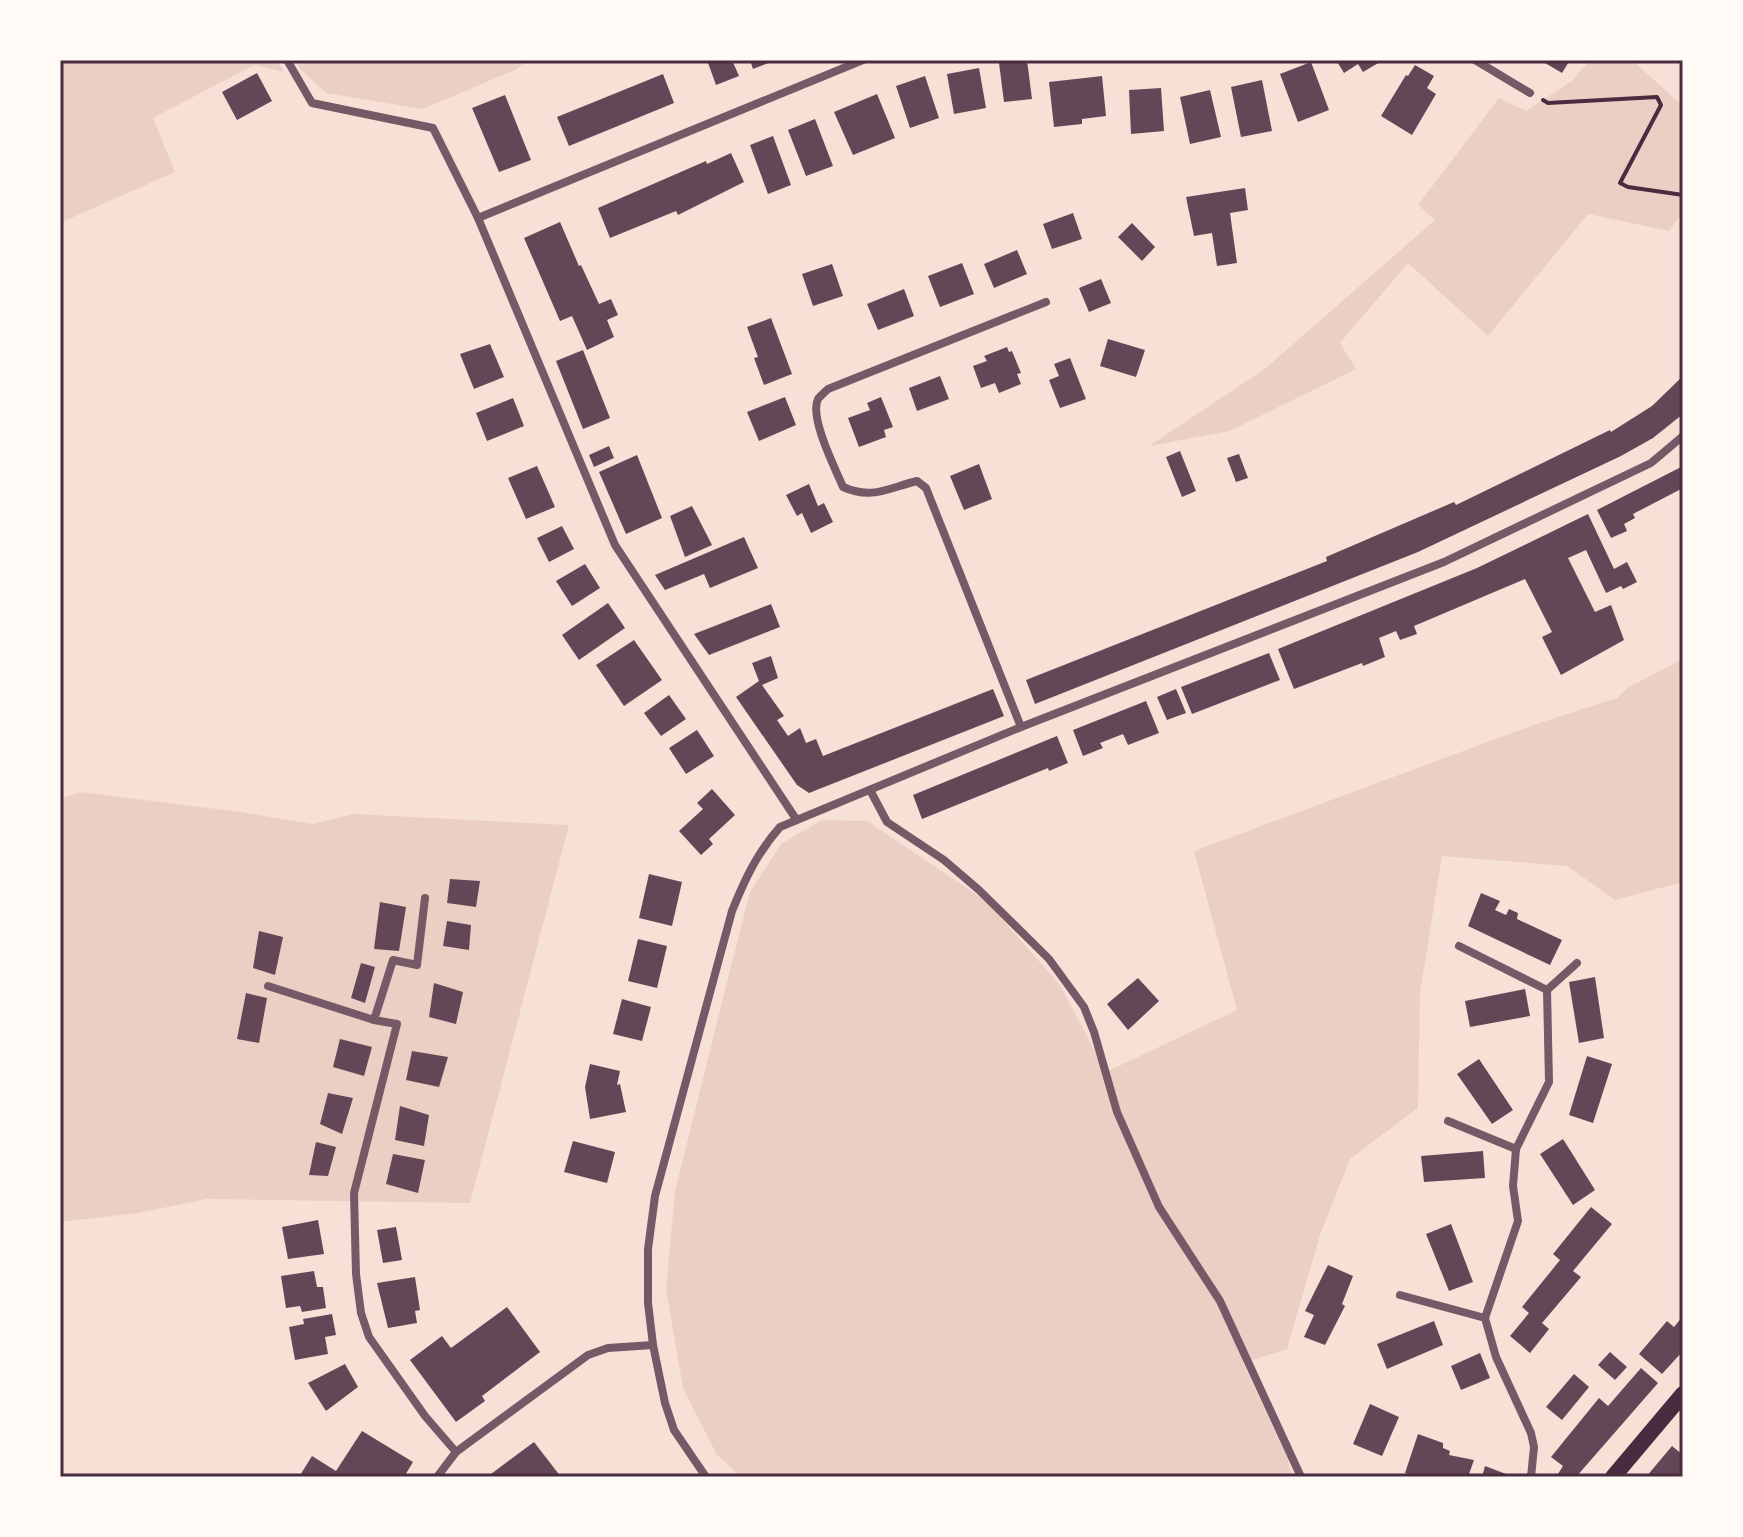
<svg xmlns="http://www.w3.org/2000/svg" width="1743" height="1537" font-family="'Work Sans',sans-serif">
<rect width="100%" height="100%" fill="#f7e1d7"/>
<!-- green -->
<g fill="#ebcfc5">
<path d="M60 60H277L284 72 254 65 153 118 175 172 60 223Z"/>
<path d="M296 60H527L517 69 423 109 326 93 300 69Z"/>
<path d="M1590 60H1632L1683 106V212L1669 231 1588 214 1488 336 1408 263 1340 343 1356 369 1230 431 1149 446 1266 368 1435 220 1418 205 1499 98 1526 111 1572 81Z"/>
<path d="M1683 659V882L1615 900 1567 866 1442 856 1420 993 1418 1108 1350 1159 1320 1235 1287 1349 1243 1363 1287 1457 1292 1477H741L717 1455 683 1388 666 1290 675 1191 729 974 750 892 781 844 822 820 867 821 986 901 1060 985 1106 1072 1237 1010 1194 851 1536 724 1617 698 1629 687Z"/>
<path d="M81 792 241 812 312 824 354 814 569 825 470 1203 207 1199 138 1213 60 1222V799Z"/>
</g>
<!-- building -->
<g fill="#644757">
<path d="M707 60H732L739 76 716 85Z"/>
<path d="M750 60H776L753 69Z"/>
<path d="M1027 60 1032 99 1004 102 999 63Z"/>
<path d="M1336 60H1379L1380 62 1363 72 1358 64 1344 73Z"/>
<path d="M1540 60H1570L1562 73Z"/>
<path d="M1311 62 1329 110 1298 122 1280 74Z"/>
<path d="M1415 65 1434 76 1427 88 1436 94 1412 135 1381 116 1406 75 1408 76Z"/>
<path d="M979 68 986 108 954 114 947 74Z"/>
<path d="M257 73 272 101 237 120 222 92Z"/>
<path d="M663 74 674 103 569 146 557 117Z"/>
<path d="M925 76 939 118 910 128 896 86Z"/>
<path d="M1102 76 1106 116 1082 119V124L1054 127 1049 82Z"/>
<path d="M1262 80 1272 131 1241 137 1231 87Z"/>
<path d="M1161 88 1164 131 1131 134 1129 90Z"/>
<path d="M1210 90 1221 137 1190 144 1180 97Z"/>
<path d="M877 94 895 138 853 155 834 112Z"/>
<path d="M505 95 531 160 499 172 472 108Z"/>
<path d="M815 119 833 166 806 176 788 130Z"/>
<path d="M773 136 791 185 768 194 750 145Z"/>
<path d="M731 153 744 182 678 215 676 211 610 238 598 208 706 161 707 164Z"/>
<path d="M1245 188 1248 210 1230 213 1237 263 1217 266 1212 233 1194 236 1186 197Z"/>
<path d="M1073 213 1082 239 1052 249 1043 224Z"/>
<path d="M560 222 579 266 581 265 599 304 611 299 618 315 607 320 614 337 587 350 572 316 560 321 524 238Z"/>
<path d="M1132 223 1155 247 1142 261 1118 237Z"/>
<path d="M1017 250 1027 274 994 288 984 264Z"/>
<path d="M962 263 974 294 940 307 928 276Z"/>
<path d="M832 264 843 296 813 306 802 274Z"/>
<path d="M1101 279 1111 303 1089 312 1079 288Z"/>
<path d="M904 289 914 316 878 330 867 304Z"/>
<path d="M771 318 792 374 764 385 754 358 758 357 747 327Z"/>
<path d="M1108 339 1145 350 1136 377 1100 366Z"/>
<path d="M490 344 504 377 474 389 460 354Z"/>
<path d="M1007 347 1009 352 1012 351 1021 373 1017 374 1021 384 999 393 995 383 981 388 973 366 987 361 984 356Z"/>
<path d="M583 350 610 418 583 429 556 361Z"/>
<path d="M1070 358 1086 399 1060 408 1049 380 1059 376 1054 364Z"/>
<path d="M940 376 949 399 917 411 909 388Z"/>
<path d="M1683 376V414L1653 438 1621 456 1418 552 1035 704 1026 680 1327 561 1326 557 1454 502 1456 505 1610 430 1611 432 1652 406Z"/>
<path d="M785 397 796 425 759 441 747 412Z"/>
<path d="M881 397 893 427 884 430 886 437 859 447 848 418 870 410 867 403Z"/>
<path d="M513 398 524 426 487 441 476 413Z"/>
<path d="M609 446 614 458 594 467 589 455Z"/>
<path d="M1180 451 1196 491 1182 497 1166 457Z"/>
<path d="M1239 454 1248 478 1236 482 1227 458Z"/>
<path d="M637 455 662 518 626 534 599 472Z"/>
<path d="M979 464 992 499 964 510 950 476Z"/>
<path d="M537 466 555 507 526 519 508 478Z"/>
<path d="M1683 466V488L1633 514 1635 518 1624 524 1627 531 1611 538 1597 510Z"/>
<path d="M809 484 818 506 824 503 833 522 811 533 802 513 797 516 786 495Z"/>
<path d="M692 506 712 545 685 557 670 516Z"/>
<path d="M1588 514 1614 569 1627 562 1637 582 1623 589 1621 586 1606 593 1586 550 1568 558 1595 612 1611 605 1624 640 1561 675 1542 637 1552 632 1525 579 1414 626 1417 634 1400 640 1396 631 1379 638 1385 657 1363 666 1362 663 1294 689 1278 649 1477 568Z"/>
<path d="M562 526 574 549 549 562 537 538Z"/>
<path d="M744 537 758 568 710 588 704 574 665 590 655 575Z"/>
<path d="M585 564 600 588 572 606 556 581Z"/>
<path d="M608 603 625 628 579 660 562 635Z"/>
<path d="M771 604 780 627 709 655 694 634Z"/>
<path d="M634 640 662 680 624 706 596 665Z"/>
<path d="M1269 653 1280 680 1192 714 1181 687Z"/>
<path d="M771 656 778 678 762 685 784 716 777 720 788 736 800 728 806 743 816 739 823 756 993 689 1004 716 809 793 797 785 736 697 759 681 752 663Z"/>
<path d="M1176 689 1186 713 1167 720 1157 697Z"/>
<path d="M669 695 686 719 661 736 644 713Z"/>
<path d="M1146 701 1159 733 1128 745 1123 734 1100 743 1103 748 1083 756 1073 730Z"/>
<path d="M697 730 714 756 686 774 669 748Z"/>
<path d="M1057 736 1068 763 1049 771 1048 768 922 819 913 795Z"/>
<path d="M712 789 735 815 709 839 713 844 701 855 679 831 703 809 697 803Z"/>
<path d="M649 874 682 882 672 926 639 918Z"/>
<path d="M450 879 480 881 476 907 447 903Z"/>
<path d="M1481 893 1500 901 1495 910 1506 915 1509 909 1518 913 1517 919 1562 940 1550 965 1468 926Z"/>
<path d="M380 902 406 907 399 951 374 949Z"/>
<path d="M447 921 471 925 469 950 443 946Z"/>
<path d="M259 931 283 937 275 975 253 968Z"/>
<path d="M638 939 667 946 657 988 628 981Z"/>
<path d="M361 963 375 967 365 1003 351 998Z"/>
<path d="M1595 977 1604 1038 1579 1043 1569 982Z"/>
<path d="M1138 978 1159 1001 1128 1030 1107 1004Z"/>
<path d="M434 983 463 992 456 1024 429 1017Z"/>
<path d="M1525 989 1530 1016 1470 1027 1465 1001Z"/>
<path d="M246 993 267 998 259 1043 237 1039Z"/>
<path d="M622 999 651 1007 642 1041 613 1034Z"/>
<path d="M340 1039 372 1047 364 1076 333 1067Z"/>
<path d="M412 1051 448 1057 439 1087 406 1080Z"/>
<path d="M1587 1056 1612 1064 1593 1123 1569 1115Z"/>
<path d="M1479 1059 1513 1110 1492 1124 1457 1074Z"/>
<path d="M590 1064 620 1071 617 1085 620 1084 626 1112 590 1119 585 1087Z"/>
<path d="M328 1093 353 1098 342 1134 320 1124Z"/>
<path d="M400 1106 429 1115 424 1146 395 1140Z"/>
<path d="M1563 1139 1595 1190 1573 1205 1540 1154Z"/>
<path d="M573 1141 615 1152 607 1183 564 1172Z"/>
<path d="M316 1142 336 1147 328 1176 309 1175Z"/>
<path d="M1483 1151 1485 1178 1424 1182 1421 1156Z"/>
<path d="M393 1154 425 1160 418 1193 386 1184Z"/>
<path d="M1591 1207 1612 1224 1573 1271 1581 1277 1542 1323 1549 1329 1530 1353 1510 1336 1529 1313 1522 1307 1560 1260 1553 1254Z"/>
<path d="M318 1220 324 1254 288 1259 282 1227Z"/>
<path d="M1451 1224 1473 1282 1449 1291 1426 1234Z"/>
<path d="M396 1227 402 1260 383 1263 377 1230Z"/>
<path d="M1328 1265 1353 1276 1342 1304 1345 1306 1325 1345 1304 1337 1314 1315 1305 1311Z"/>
<path d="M314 1271 317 1287H323L326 1308 302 1312 300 1306 286 1308 281 1276Z"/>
<path d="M415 1277 420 1310 415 1311 417 1323 388 1328 377 1283Z"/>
<path d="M507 1307 540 1352 482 1396 485 1401 456 1422 410 1360 442 1336 451 1348Z"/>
<path d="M332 1314 336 1335 325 1337 328 1354 295 1360 289 1327 304 1324 303 1319Z"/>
<path d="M1683 1316V1351L1662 1374 1639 1354 1667 1321 1674 1327Z"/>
<path d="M1434 1321 1443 1345 1387 1369 1377 1344Z"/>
<path d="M1610 1352 1627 1367 1615 1380 1598 1365Z"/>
<path d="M1480 1353 1490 1378 1461 1390 1451 1366Z"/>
<path d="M345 1364 358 1387 326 1411 308 1383Z"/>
<path d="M1641 1368 1658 1383 1576 1477H1556L1563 1466 1551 1457 1599 1398 1608 1406Z"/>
<path d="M1574 1374 1589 1387 1562 1420 1546 1407Z"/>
<path d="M1370 1404 1399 1417 1382 1456 1353 1444Z"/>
<path d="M362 1431 413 1462 404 1477H299L312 1456 336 1471Z"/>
<path d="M1418 1434 1443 1443V1448L1450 1451 1449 1455 1474 1460 1468 1477H1416L1405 1473Z"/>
<path d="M534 1442 561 1477H487Z"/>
<path d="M1672 1446 1683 1455 1682 1477H1646Z"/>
<path d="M1485 1466 1506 1474 1505 1477H1482Z"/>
</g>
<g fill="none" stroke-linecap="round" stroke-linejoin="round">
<!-- path -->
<path stroke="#4a2c40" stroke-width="4" d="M1543 100 1548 103 1657 97 1661 105 1620 183 1628 187 1683 195"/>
<!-- minor -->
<g stroke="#755966" stroke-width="8">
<path d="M287 60 312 103 433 128 478 218 615 545 796 819"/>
<path d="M1475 60 1530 93"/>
<path d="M478 218 863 60"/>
<path d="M1021 727 926 488 917 481C888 488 872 500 843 487 835 468 809 417 818 399 819 397 826 391 828 389L1046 302"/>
<path d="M870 790 887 822 944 860 979 890 1049 959 1084 1007 1094 1032 1117 1112 1159 1207 1220 1301 1301 1477"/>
<path d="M425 898 417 965 393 960 374 1020 397 1024 354 1193 356 1274 361 1313 369 1337 425 1416 456 1452"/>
<path d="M1459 946 1547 990"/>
<path d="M268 986 374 1020"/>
<path d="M1448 1121 1516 1149"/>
<path d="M1400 1295 1485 1318"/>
<path d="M437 1477 456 1452 588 1355 608 1348 653 1345"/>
<path d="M706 1477 674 1430 665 1403 653 1345 648 1303V1249L655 1196 732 911C745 879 757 853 780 827L1021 727 1444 562 1651 463 1683 436"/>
<path d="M1531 1477 1534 1447 1531 1433 1496 1357 1485 1318 1518 1221 1513 1186 1516 1149 1549 1082 1547 990 1577 963"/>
</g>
<!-- secondary -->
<path stroke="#4a2c40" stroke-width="16" d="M1613 1477 1683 1394"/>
</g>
<!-- border -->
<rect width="1743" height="1537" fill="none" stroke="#fffaf5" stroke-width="124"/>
<rect x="62" y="62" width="1619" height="1413" fill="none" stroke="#4a2c40" stroke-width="3"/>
</svg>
